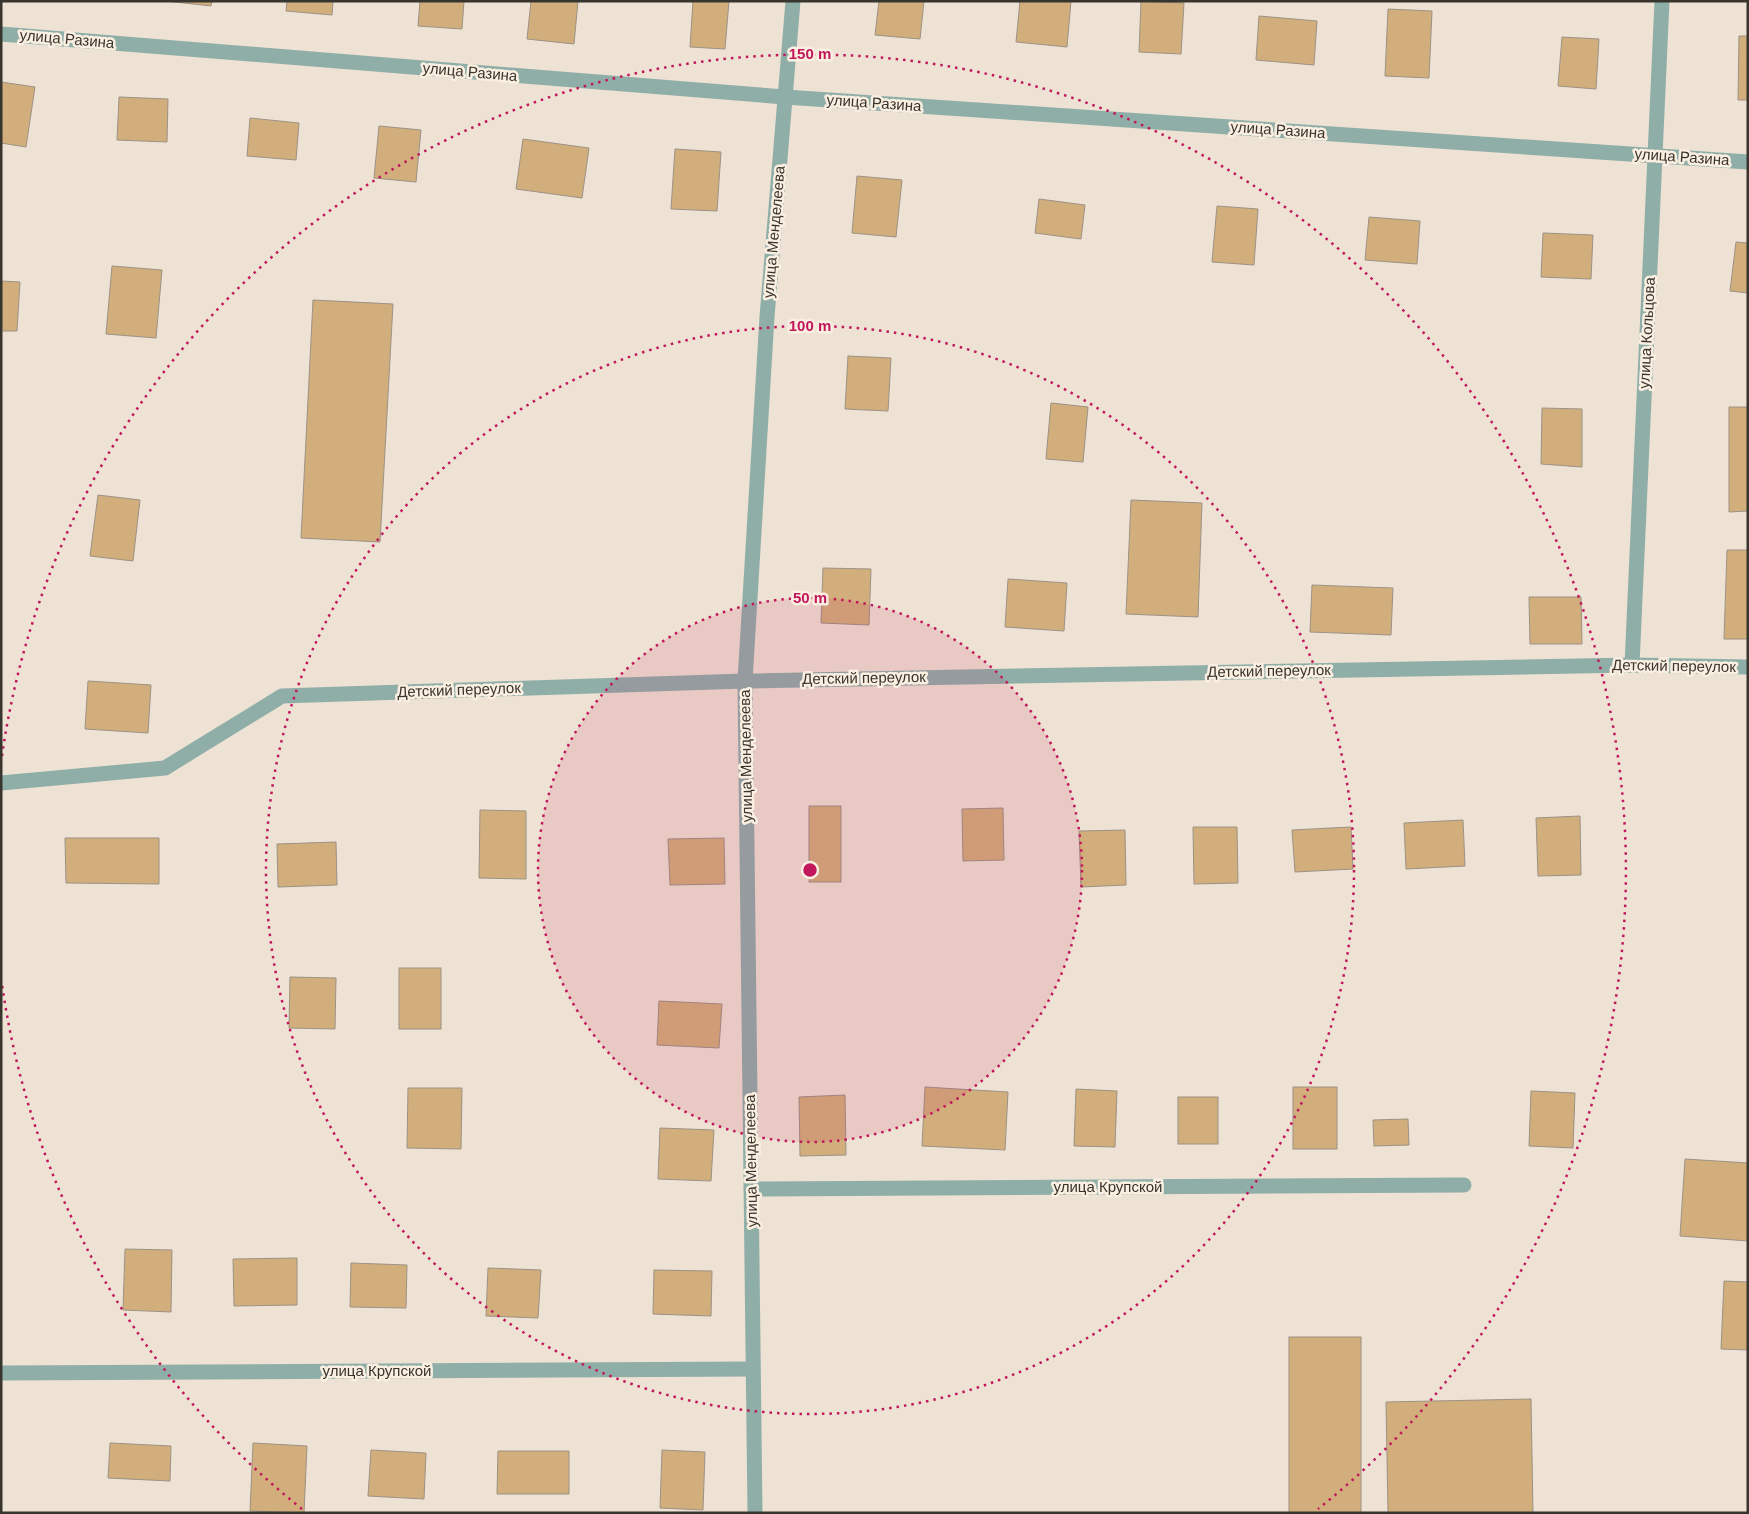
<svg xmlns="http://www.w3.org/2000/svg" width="1749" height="1514" font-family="Helvetica,sans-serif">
<rect width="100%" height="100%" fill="#ede2d3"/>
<!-- building -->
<g fill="#d2ae7c" stroke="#9c9285">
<path d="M166 1H212L211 6Z"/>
<path d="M287 1H333L332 15 286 11Z"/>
<path d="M420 1H464L462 29 418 26Z"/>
<path d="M531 1H578L574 44 527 39Z"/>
<path d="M693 1H729L725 49 690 47Z"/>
<path d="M879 1H924L920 39 875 35Z"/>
<path d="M1020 1H1071L1067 47 1016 42Z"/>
<path d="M1141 1 1184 3 1181 54 1139 52Z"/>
<path d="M1388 9 1432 11 1429 78 1385 76Z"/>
<path d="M1259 16 1317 21 1314 65 1256 60Z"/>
<path d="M1739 36H1748V100H1738Z"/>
<path d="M1562 37 1599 39 1596 89 1558 86Z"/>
<path d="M1 82 35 87 26 147 1 143Z"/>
<path d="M119 97 168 99 167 142 117 140Z"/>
<path d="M250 118 299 123 296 160 247 156Z"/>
<path d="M379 126 421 130 416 182 374 178Z"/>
<path d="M523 139 589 148 582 198 516 189Z"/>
<path d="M675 149 721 152 717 211 671 209Z"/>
<path d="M857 176 902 180 896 237 852 233Z"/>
<path d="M1039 199 1085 205 1081 239 1035 233Z"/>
<path d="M1217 206 1258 209 1254 265 1212 262Z"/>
<path d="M1369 217 1420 221 1417 264 1365 260Z"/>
<path d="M1543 233 1593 235 1591 279 1541 277Z"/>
<path d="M1736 242 1748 243V293L1730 291Z"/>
<path d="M112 266 162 270 156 338 106 334Z"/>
<path d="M1 281 20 282 17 331H1Z"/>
<path d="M313 300 393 304 380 542 301 538Z"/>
<path d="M848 356 891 358 888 411 845 409Z"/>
<path d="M1051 403 1088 407 1083 462 1046 459Z"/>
<path d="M1729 407H1748V511L1729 512Z"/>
<path d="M1542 408 1582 409V467L1541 464Z"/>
<path d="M98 495 140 500 133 561 90 556Z"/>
<path d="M1131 500 1202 503 1198 617 1126 614Z"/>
<path d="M1727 550H1748V639H1724Z"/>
<path d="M823 568 871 569 869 625 821 623Z"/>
<path d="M1008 579 1067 583 1064 631 1005 627Z"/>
<path d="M1312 585 1393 588 1391 635 1310 632Z"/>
<path d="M1529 597H1581L1582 644H1530Z"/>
<path d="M88 681 151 685 148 733 85 729Z"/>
<rect x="809" y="806" width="32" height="76"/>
<path d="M1003 808 1004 860 963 861 962 809Z"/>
<path d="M480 810 526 811V879L479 878Z"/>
<path d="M1580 816 1581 875 1538 876 1536 818Z"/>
<path d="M1463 820 1465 866 1406 869 1404 823Z"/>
<path d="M1193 827H1237L1238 883 1194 884Z"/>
<path d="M1351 827 1353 869 1295 872 1292 830Z"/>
<path d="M1125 830 1126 885 1081 887 1079 831Z"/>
<path d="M65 838H159V884L66 883Z"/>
<path d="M724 838 725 884 670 885 668 839Z"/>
<path d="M336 842 337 885 278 887 277 844Z"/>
<rect x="399" y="968" width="42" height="61"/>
<path d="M290 977 336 978 335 1029 289 1028Z"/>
<path d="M659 1001 722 1004 719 1048 657 1045Z"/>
<path d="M925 1087 1008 1092 1005 1150 922 1146Z"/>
<rect x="1293" y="1087" width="44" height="62"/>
<path d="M408 1088H462L461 1149 407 1148Z"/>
<path d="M1076 1089 1117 1091 1115 1147 1074 1146Z"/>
<path d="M1531 1091 1575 1093 1573 1148 1529 1146Z"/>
<path d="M845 1095 846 1155 800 1156 799 1097Z"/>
<rect x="1178" y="1097" width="40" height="47"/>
<path d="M1408 1119 1409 1145 1374 1146 1373 1120Z"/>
<path d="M660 1128 714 1130 711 1181 658 1179Z"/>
<path d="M1685 1159 1748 1163V1241L1680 1236Z"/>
<path d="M125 1249 172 1250 171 1312 123 1310Z"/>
<path d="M297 1258V1305L234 1306 233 1259Z"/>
<path d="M351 1263 407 1265 406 1308 350 1307Z"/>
<path d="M488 1268 541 1270 538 1318 486 1316Z"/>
<path d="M654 1270 712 1271 711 1316 653 1314Z"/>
<path d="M1724 1281 1748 1282V1350L1721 1349Z"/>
<rect x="1289" y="1337" width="72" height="176"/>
<path d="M1531 1399 1533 1513H1388L1386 1402Z"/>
<path d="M110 1443 171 1446 170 1481 108 1478Z"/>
<path d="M253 1443 307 1446 304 1513 250 1511Z"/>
<path d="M371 1450 426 1453 424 1499 368 1496Z"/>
<path d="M662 1450 705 1452 703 1510 660 1508Z"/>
<path d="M498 1451H569V1494H497Z"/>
</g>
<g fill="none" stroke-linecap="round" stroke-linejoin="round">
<!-- minor -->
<g stroke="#8faea8" stroke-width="15">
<path d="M1 34 785 97 1748 162"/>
<path d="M1632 665 1662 1"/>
<path d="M1 783 165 768 282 696 745 681 1632 665 1748 667"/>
<path d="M751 1189 1464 1185"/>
<path d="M1 1373 753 1369"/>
<path d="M755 1513 745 681 767 317 793 1"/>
</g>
</g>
<!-- distance rings -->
<circle cx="810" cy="870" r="272" fill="#c2185b" fill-opacity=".12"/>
<g fill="none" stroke="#c2185b" stroke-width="2.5" stroke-dasharray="2.5 5">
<circle cx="810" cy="870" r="272"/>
<circle cx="810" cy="870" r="544"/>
<path d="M302 1509A816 816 0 0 1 2 984M2 756A816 816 0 1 1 1318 1509"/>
</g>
<g text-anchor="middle" stroke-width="5" stroke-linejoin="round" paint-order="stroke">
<!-- street labels -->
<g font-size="15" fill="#38342e" stroke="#faefe0">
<text transform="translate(67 39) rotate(5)" y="5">улица Разина</text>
<text transform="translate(470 72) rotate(5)" y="5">улица Разина</text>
<text transform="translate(874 103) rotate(4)" y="5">улица Разина</text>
<text transform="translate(1278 130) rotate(4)" y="5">улица Разина</text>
<text transform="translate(1682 157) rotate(4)" y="5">улица Разина</text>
<text transform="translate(774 232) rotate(-85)" y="5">улица Менделеева</text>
<text transform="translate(1647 333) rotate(-87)" y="5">улица Кольцова</text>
<text transform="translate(1674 666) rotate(1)" y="5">Детский переулок</text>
<text transform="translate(1269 671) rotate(-1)" y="5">Детский переулок</text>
<text transform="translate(864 678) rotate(-1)" y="5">Детский переулок</text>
<text transform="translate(459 690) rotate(-2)" y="5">Детский переулок</text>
<text transform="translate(746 756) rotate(-91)" y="5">улица Менделеева</text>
<text transform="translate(751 1161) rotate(-91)" y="5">улица Менделеева</text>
<text x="1108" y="1192">улица Крупской</text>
<text x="377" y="1376">улица Крупской</text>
</g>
</g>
<circle cx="810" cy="870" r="8" fill="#c2185b" stroke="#faefe0" stroke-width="2.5"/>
<g font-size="15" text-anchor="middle" font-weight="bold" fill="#c2185b" stroke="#faefe0" stroke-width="5" stroke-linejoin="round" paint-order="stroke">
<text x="810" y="59">150 m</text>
<text x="810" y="331">100 m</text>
<text x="810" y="603">50 m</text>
</g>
<!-- border -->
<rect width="1749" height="1514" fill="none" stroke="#38342e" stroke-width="5"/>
</svg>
